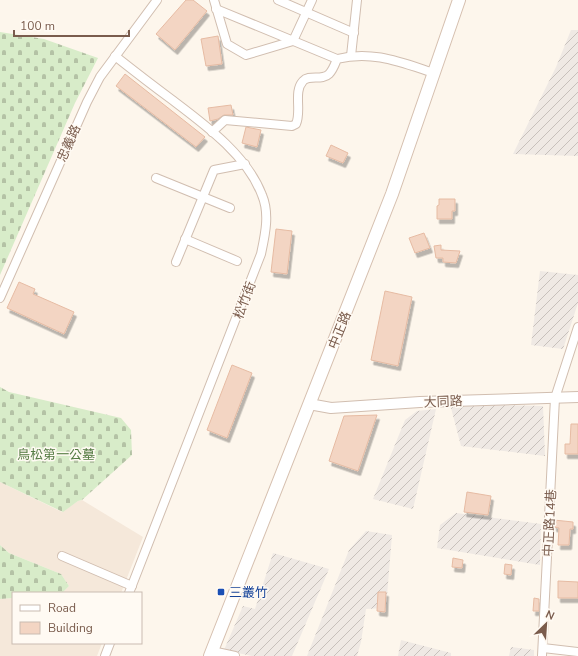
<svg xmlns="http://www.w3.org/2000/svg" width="578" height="656" font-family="'Nunito Sans','Noto Sans TC',sans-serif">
<defs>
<pattern id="industrial-furrows" width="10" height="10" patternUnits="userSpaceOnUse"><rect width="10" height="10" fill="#efe9e4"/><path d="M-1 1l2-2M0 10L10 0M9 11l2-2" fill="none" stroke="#c7c0bb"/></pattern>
<pattern id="cemetery-stones" width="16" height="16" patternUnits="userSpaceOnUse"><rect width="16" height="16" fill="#d8ecc9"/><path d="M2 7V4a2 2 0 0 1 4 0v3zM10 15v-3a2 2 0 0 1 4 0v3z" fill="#b4c2a5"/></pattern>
<filter id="shadow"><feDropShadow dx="2.5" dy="4.5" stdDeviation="0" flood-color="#0004"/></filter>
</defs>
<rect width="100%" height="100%" fill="#fdf6ec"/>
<!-- residential -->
<g fill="#f5e8da">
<path d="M0 482 62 512 78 501 82 500 143 537 121 593H62L69 586 61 574 9 553 0 545Z"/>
<path d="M13 598V643H102L97 656H0V599Z"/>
</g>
<!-- industrial -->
<g fill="url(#industrial-furrows)">
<path d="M571 30H578V156L513 154 556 67Z"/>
<path d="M540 271 578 275V303L563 349 531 345Z"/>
<path d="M450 404 543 406 545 456 461 446Z"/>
<path d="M436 409 413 509 373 499 405 420 417 411Z"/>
<path d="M456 513 541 524 540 565 437 548 440 525Z"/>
<path d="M366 531 392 535 386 608 366 609 361 642 357 656H307L349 550Z"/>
<path d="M273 553 329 569 292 656H252L224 650 243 606 255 609Z"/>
<path d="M401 640 451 653V656H398Z"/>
<path d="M511 647 534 650V656H509Z"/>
</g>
<!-- cemetery -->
<g fill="url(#cemetery-stones)">
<path d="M0 32 44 39 98 58 75 103 0 275Z"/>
<path d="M0 387 9 392 121 418 131 430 132 455 82 500 78 501 63 512 0 482Z"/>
<path d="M0 545 9 553 61 574 69 586 62 593H13V598L0 599Z"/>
</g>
<!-- building -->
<g fill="#f3d5c3" stroke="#e6bba3" filter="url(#shadow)">
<path d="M186 0H193L207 11 175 50 156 34Z"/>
<path d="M218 36 222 64 206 66 201 39Z"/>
<path d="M125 74 205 137 196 147 116 86Z"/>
<path d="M231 105 233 115H224L218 119 210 121 208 108Z"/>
<path d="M246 127 261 130 257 147 242 143Z"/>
<path d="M331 145 348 153 343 163 326 156Z"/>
<path d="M439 199H455V211H452V219H437V206L439 205Z"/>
<path d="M276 229 292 231 287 274 271 272Z"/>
<path d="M424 233 430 248 415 253 409 238Z"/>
<path d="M441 245V250L460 251 456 263 443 262V258H436L434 246Z"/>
<path d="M19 282 35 289 33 294 74 312 64 334 7 308Z"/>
<path d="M385 291 412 297 398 366 371 360Z"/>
<path d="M232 365 252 373 227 438 207 430Z"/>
<path d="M377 415 358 471 329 461 344 416Z"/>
<path d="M571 424H578V454H565V444H570Z"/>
<path d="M467 492 491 496 488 515 464 512Z"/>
<path d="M554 520 573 522V529H570L569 545H558L559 528 554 527Z"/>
<path d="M453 558 463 560 462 568 452 567Z"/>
<path d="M505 564 512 565 511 575 504 574Z"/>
<path d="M558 581 578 582V598H558Z"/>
<path d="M378 592H386L385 612 377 611Z"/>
<path d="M534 598 539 599V611H533Z"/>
</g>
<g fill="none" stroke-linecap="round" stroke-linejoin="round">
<!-- minor casing -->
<g stroke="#d1beb0" stroke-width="10">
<g id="minor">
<path d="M214 0 227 44 246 55 293 41 312 0"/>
<path d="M278 0 354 33"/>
<path d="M216 9 337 59"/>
<path d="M115 56C134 71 152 85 171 99 204 124 247 155 262 195 270 214 265 235 261 254L129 593"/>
<path d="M351 56 357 0"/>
<path d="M212 132 225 120 292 126 296 124C302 111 293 92 303 81 309 74 322 81 329 74 333 70 335 64 337 59 372 50 400 62 434 73"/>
<path d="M156 178 230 208"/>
<path d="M185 239 237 261"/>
<path d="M176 262 214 170 245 164"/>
<path d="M0 298 87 102 100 77 157 0"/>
<path d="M62 556 132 586"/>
<path d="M543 648 578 652"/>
<path d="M212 651 235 656"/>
<path d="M105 656 110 643"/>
<path d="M542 656 555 398 578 327"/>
</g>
</g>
<!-- tertiary casing -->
<g stroke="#d1beb0" stroke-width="12">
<path id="tertiary" d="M309 404 331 408 420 402 578 397"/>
</g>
<!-- secondary casing -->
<g stroke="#d6c0b0" stroke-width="14">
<path id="secondary" d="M210 656 392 194 459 0"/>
</g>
<!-- minor -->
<use href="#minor" stroke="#fff" stroke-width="8"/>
<!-- tertiary -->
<use href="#tertiary" stroke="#fff" stroke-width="10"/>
<!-- secondary -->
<use href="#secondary" stroke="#fff" stroke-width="12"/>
</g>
<!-- markers -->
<rect fill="#1a4fb4" stroke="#fffaf3" stroke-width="1.5" x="217" y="588" width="8" height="8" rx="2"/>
<g text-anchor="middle" stroke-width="3" stroke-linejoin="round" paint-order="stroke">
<!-- street labels -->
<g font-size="13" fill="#7a5c4d" stroke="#fffaf3">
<text transform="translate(68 143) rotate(-66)" y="5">忠義路</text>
<text transform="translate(244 300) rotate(-69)" y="5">松竹街</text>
<text transform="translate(339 330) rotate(-68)" y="5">中正路</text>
<text transform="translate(443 401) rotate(-2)" y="5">大同路</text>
<text transform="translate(549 523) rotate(-87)" y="5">中正路14巷</text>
</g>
<!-- park labels -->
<g font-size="13" fill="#537a41" stroke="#fffaf3">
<text x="56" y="459">鳥松第一公墓</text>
</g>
<!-- transit labels -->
<g font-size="13" fill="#164399" stroke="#fffaf3" text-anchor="start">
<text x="229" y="597">三叢竹</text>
</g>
</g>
<!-- legend -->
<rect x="12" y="592" width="130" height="52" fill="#fffaf3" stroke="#cabbb1"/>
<rect x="20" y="605" width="20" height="6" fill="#ffffff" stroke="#cabbb1"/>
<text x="48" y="612" font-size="12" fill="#7a5c4d">Road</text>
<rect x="20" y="622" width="20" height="12" fill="#f3d5c3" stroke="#cabbb1"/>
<text x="48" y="632" font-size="12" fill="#7a5c4d">Building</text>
<!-- north arrow -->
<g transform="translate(546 624) rotate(25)" stroke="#fffaf3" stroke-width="3" paint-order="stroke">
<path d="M0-3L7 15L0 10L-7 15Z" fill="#7a5c4d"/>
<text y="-6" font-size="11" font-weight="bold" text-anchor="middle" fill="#7a5c4d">N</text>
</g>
<!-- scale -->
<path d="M14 30v6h115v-6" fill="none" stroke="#7a5c4d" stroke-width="2"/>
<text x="20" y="30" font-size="12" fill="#7a5c4d" stroke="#fffaf3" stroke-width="3" paint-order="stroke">100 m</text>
</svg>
